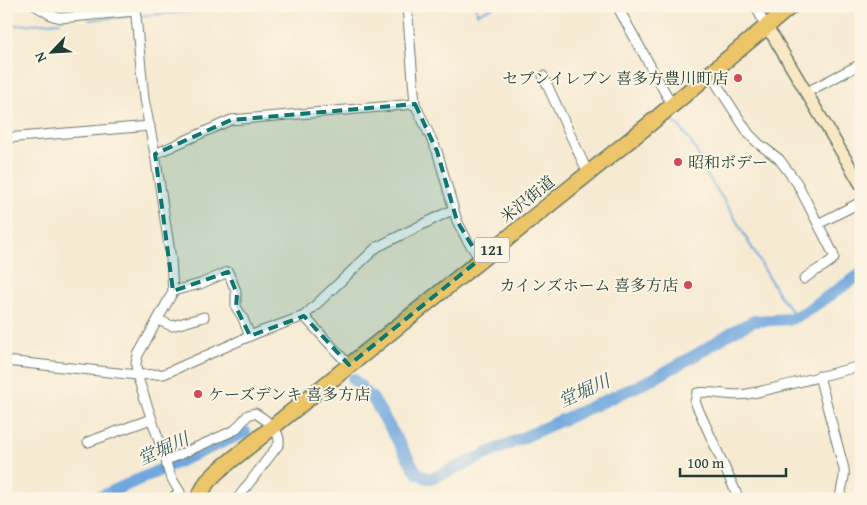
<svg xmlns="http://www.w3.org/2000/svg" width="867" height="505" font-family="'Gentium Book Plus','Noto Serif JP',serif">
<rect width="100%" height="100%" fill="#fcf5e5"/>
<filter id="ink" filterUnits="userSpaceOnUse"><feTurbulence type="fractalNoise" baseFrequency=".02" numOctaves="2"/><feDisplacementMap in="SourceGraphic" scale="10" xChannelSelector="R" yChannelSelector="G"/><feConvolveMatrix kernelMatrix="1 2 1 2 8 2 1 2 1" color-interpolation-filters="sRGB"/></filter>
<filter id="wash" filterUnits="userSpaceOnUse"><feTurbulence type="fractalNoise" baseFrequency=".0096" numOctaves="4" result="noise"/><feDisplacementMap in="SourceGraphic" scale="20" xChannelSelector="R" yChannelSelector="G"/><feGaussianBlur stdDeviation="1.12" result="paint"/><feColorMatrix in="noise" values="0 0 0 0 0 0 0 0 0 0 0 0 0 0 0 0 0 1.4 0 .05"/><feComposite in="paint" operator="in"/></filter>
<g filter="url(#wash)">
<rect width="100%" height="100%" fill="#f6ead2"/>
<g fill="none" stroke-linecap="round" stroke-linejoin="round">
<!-- stream -->
<g stroke="#6fa7de" stroke-width="2">
<path d="M476 6 477 14 495 6"/>
<path d="M139 16 249 6"/>
<path d="M89 20 132 16"/>
<path d="M6 26 60 22"/>
<path d="M668 116C671 122 676 123 680 127 688 137 703 160 705 172L729 208 779 295 796 316"/>
</g>
<!-- river -->
<g stroke="#6fa7de" stroke-width="12">
<path d="M353 379 373 399 417 473 427 478H433L653 379 699 353 732 332 754 321 791 319 805 312 861 274"/>
<path d="M95 499 245 432"/>
</g>
</g>
</g>
<g filter="url(#ink)">
<g fill="none" stroke-linecap="round" stroke-linejoin="round">
<!-- street casing -->
<g stroke="#6a7a6b" stroke-width="11">
<g id="street">
<path d="M36 6 53 16 61 18 135 11"/>
<path d="M135 6 144 99 155 154 171 259 173 292 138 355 136 363 137 375 162 450 165 454 172 458 235 430 248 415 255 413C265 419 281 431 279 444L237 499"/>
<path d="M407 6 415 104 437 151 457 221 467 240 480 259"/>
<path d="M617 6 672 105"/>
<path d="M756 6 766 28"/>
<path d="M656 7 658 6"/>
<path d="M710 74 749 134 759 144 779 159 797 183 833 253 834 258C825 267 813 271 804 279"/>
<path d="M543 76 588 173"/>
<path d="M805 93 861 64"/>
<path d="M6 138 150 126"/>
<path d="M155 154 231 120 415 104"/>
<path d="M818 224 861 202"/>
<path d="M173 291 200 284 228 272 236 291V307L242 316 250 336"/>
<path d="M304 316 349 365"/>
<path d="M158 320 172 326 204 317"/>
<path d="M6 361 137 375 164 374 257 333 304 316 377 247 452 210"/>
<path d="M819 376 844 469C846 480 839 489 841 499"/>
<path d="M88 442 151 419"/>
<path d="M167 455C164 468 173 481 180 492L171 499"/>
<path d="M739 499 695 402 697 393C706 390 733 397 747 394 785 387 823 375 861 366"/>
</g>
</g>
<!-- secondary casing -->
<g stroke="#6a7a6b" stroke-width="14">
<path id="secondary" d="M766 28 773 36 861 185"/>
</g>
<!-- highway casing -->
<g stroke="#6a7a6b" stroke-width="18">
<path id="highway" d="M198 499 207 482 218 471 646 127 791 6"/>
</g>
<!-- street -->
<use href="#street" stroke="#fff" stroke-width="9"/>
<!-- secondary -->
<use href="#secondary" stroke="#f8e8c3" stroke-width="11"/>
<!-- highway -->
<use href="#highway" stroke="#edc569" stroke-width="15"/>
</g>
</g>
<!-- marked area -->
<path fill="#0f766e" fill-opacity="0.2" stroke="#0f766e" stroke-width="4" stroke-dasharray="10 6" stroke-linejoin="round" d="M415 104 437 151 457 221 480 259 349 365 304 316 250 336 236 307 237 294 228 272 173 291 155 154 231 120Z"/>
<!-- markers -->
<g fill="#d1495b" stroke="#fcf5e5" stroke-width="2">
<circle cx="738" cy="78" r="5"/>
<circle cx="678" cy="162" r="5"/>
<circle cx="688" cy="285" r="5"/>
<circle cx="198" cy="394" r="5"/>
</g>
<g text-anchor="middle" stroke-width="4" stroke-linejoin="round" paint-order="stroke">
<!-- shield labels -->
<rect fill="#fcf5e5" stroke="#617469" stroke-width="1" x="474.5" y="237.5" width="35" height="25" rx="4"/>
<g font-size="15" font-weight="bold" fill="#1f3d34">
<text x="492" y="255">121</text>
</g>
<!-- poi labels -->
<g font-size="16" fill="#1f3d34" stroke="#fcf5e5" text-anchor="end">
<text x="728" y="84">セブンイレブン 喜多方豊川町店</text>
<text x="688" y="168" text-anchor="start">昭和ボデー</text>
<text x="678" y="291">カインズホーム 喜多方店</text>
<text x="208" y="400" text-anchor="start">ケーズデンキ 喜多方店</text>
</g>
<!-- street labels -->
<g font-size="16" fill="#1f3d34" stroke="#fcf5e5">
<text transform="translate(527 199) rotate(-39)" y="6">米沢街道</text>
</g>
<!-- water labels -->
<g font-size="18" font-style="italic" fill="#375d67" stroke="#fcf5e5">
<text transform="translate(584 391) rotate(-24)" y="6">堂堀川</text>
<text transform="translate(163 449) rotate(-24)" y="6">堂堀川</text>
</g>
</g>
<!-- margin -->
<rect width="867" height="505" fill="none" stroke="#fcf5e5" stroke-width="25"/>
<!-- north arrow -->
<g transform="translate(52 52) rotate(245)" stroke="#fcf5e5" stroke-width="4" paint-order="stroke">
<path d="M0-4L9 19L0 12L-9 19Z" fill="#1f3d34"/>
<text y="-8" font-size="14" font-weight="bold" text-anchor="middle" fill="#1f3d34">N</text>
</g>
<!-- scale -->
<path d="M680 468v8h106v-8" fill="none" stroke="#1f3d34" stroke-width="2.5"/>
<text x="687" y="468" font-size="15" fill="#1f3d34" stroke="#fcf5e5" stroke-width="4" paint-order="stroke">100 m</text>
</svg>
